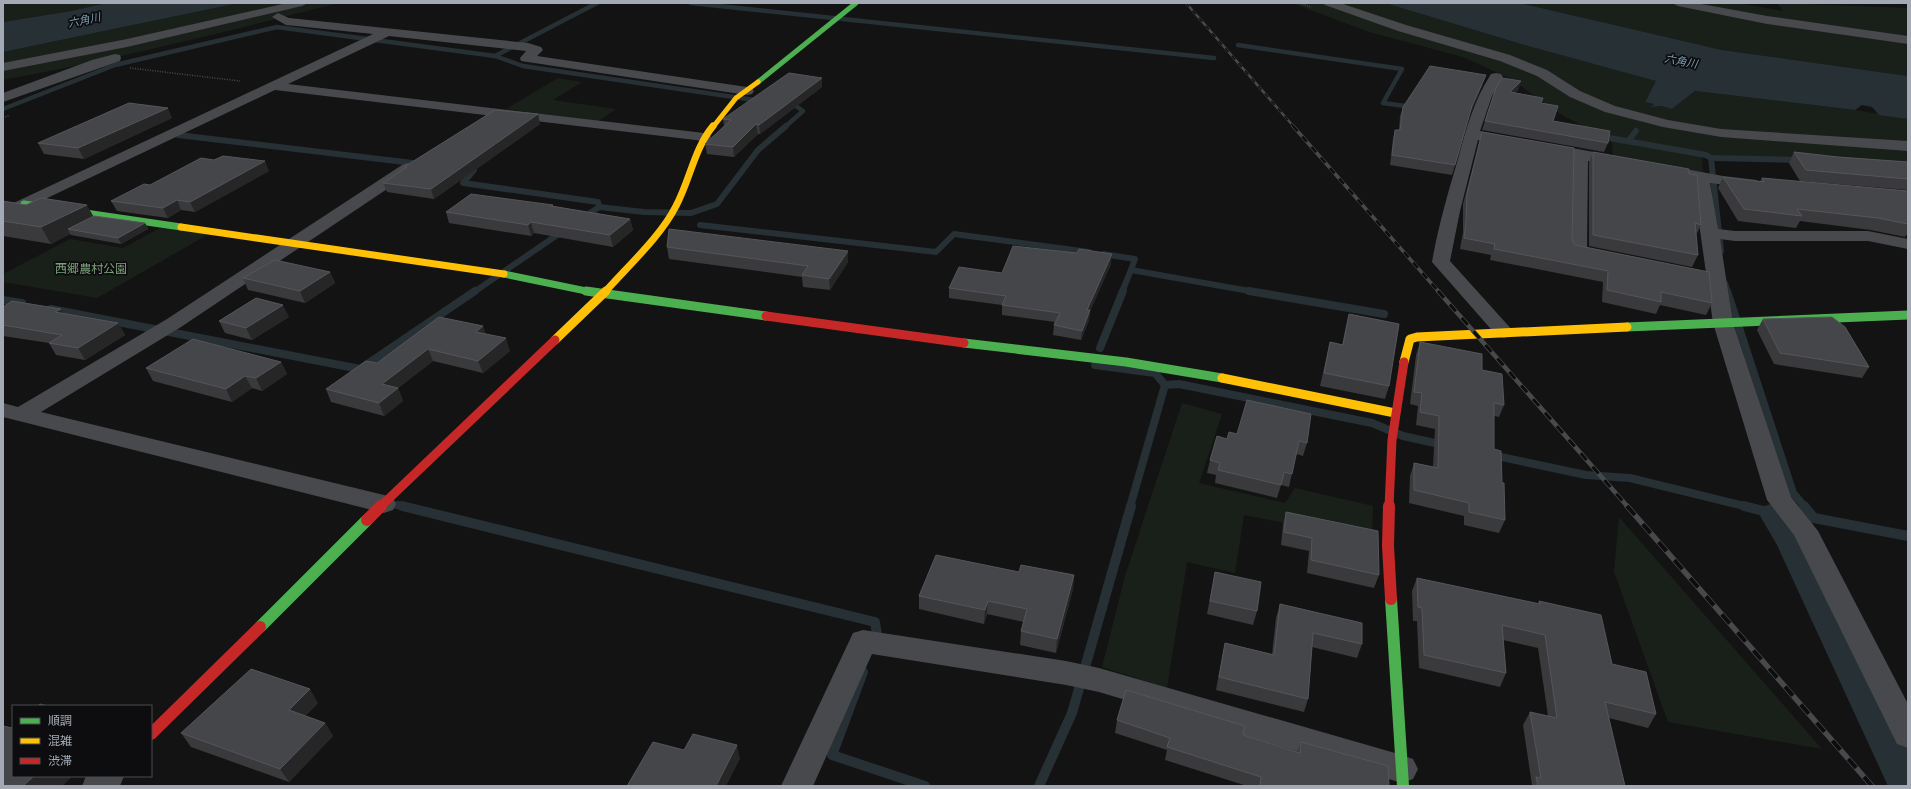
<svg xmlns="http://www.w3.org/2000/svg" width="1911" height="789" font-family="Quicksand,'Noto Sans JP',sans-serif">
<rect width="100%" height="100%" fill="#131313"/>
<!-- green -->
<g fill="#19201a">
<path d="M3 3H106L71 11 3 22Z"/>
<path d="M239 3H338C227 32 116 59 3 80V52Z"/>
<path d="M1292 3H1385L1528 46 1657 81 1645 102 1654 104 1653 107 1661 106 1672 109 1695 91 1855 110 1908 119V164L1828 158 1702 157 1703 174 1613 158 1612 142 1557 112 1511 79 1463 57 1369 32Z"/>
<path d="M1520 3H1738L1783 11 1777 3 1908 8V76L1722 50Z"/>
<path d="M558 78 582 82 553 100 616 109 597 122 506 109Z"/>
<path d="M162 227 209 234 97 298 3 282V274L70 239 123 248Z"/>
<path d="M1182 403 1222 414 1199 483 1285 503 1295 488 1373 506 1372 540 1244 515 1235 573 1187 562 1167 688 1102 667 1125 576Z"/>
<path d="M1619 517 1822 749 1668 722 1614 572Z"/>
</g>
<!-- water -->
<g fill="#263035">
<path d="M106 3H239L3 52V22L71 11Z"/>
<path d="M1385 3H1520L1722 50 1908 76V119L1879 115 1872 107 1862 105 1855 110 1695 91 1672 109 1661 106 1651 107 1654 104 1645 102 1656 81 1528 46Z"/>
</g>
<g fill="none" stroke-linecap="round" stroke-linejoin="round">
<!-- stream-far3 -->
<g stroke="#263035" stroke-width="4.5">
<path d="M691 3 1214 58"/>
<path d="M1238 45 1402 69 1383 103 1413 107"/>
<path d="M495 56 597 3"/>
<path d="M3 109 115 65 277 27 495 56 523 66 761 101"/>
<path d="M785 127 803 111 796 106 787 104"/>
</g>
<!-- stream-far2 -->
<g stroke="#263035" stroke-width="6">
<path d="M178 135 421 164"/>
<path d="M1598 136 1706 155 1711 158 1721 251"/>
<path d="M1628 141 1636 131"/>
<path d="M1711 158 1799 160"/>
<path d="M464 169 474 170 463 183 598 202 599 207"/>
<path d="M583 218 599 207 644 212 691 213 717 204 758 150 786 126"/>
<path d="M700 225 936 252 954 234 1089 252"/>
<path d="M1103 254 1135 259 1131 270 1255 292"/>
<path d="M1725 283 1728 292"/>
<path d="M474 292 563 231"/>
<path d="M1122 292 1131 270"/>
</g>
<!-- stream-far1 -->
<g stroke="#263035" stroke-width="8">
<path d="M1249 291 1384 314"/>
<path d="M1727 291 1793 493 1805 507"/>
<path d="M3 300 22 303"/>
<path d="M51 309 360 369 475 291"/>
<path d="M1100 348 1123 291"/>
<path d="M1095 365 1155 373 1165 385"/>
<path d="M1492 455 1586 475 1630 478 1748 507"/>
<path d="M397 505 406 507"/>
<path d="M1130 507 1165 385 1179 384 1372 423 1403 436 1444 445"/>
</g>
<!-- stream -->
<g stroke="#263035" stroke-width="10">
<path d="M402 506 875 622 877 635"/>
<path d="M1744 506 1775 514 1814 518 1908 536"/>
<path d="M1804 506 1814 518"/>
<path d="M863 672 832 755 925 786"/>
<path d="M1039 786 1072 713 1131 506"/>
</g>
<!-- canal -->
<path fill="#263035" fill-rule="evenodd" d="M1775 503 1786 506 1809 545 1908 744V786H1888L1777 545 1759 514 1764 506Z"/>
<!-- path -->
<g stroke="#494a4e" stroke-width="1.5" stroke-dasharray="1 1.5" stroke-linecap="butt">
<path d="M1300 3 1311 7"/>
<path d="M130 68 240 81"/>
<path d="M3 118 10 115"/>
</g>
<!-- street -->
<g fill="#47494c" fill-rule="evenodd">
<path d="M287 3H308L302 6 127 47 3 71V63L127 39Z"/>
<path d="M1323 3H1340L1406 25 1510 55 1547 70 1580 91 1615 106 1668 120 1721 129 1908 141V151L1721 137 1663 127 1605 112 1570 97 1537 76 1500 61 1398 31 1325 5Z"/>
<path d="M1672 3H1696L1767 16 1908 36V44L1767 24 1678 6Z"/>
<path d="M278 13 289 18 528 43 541 47 543 50 537 56 747 87 752 88 754 91 752 94 747 95 521 61 520 58 526 51 389 36 288 84 704 133 709 134 711 137 709 140 704 141 275 90 3 219V208L373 34 286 25 272 17Z"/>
<path d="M115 54 120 55 121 58 120 61 3 102V93L92 60Z"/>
<path d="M1496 73 1501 74 1503 77 1492 96 1480 131 1516 138 1519 141 1516 144 1511 146 1478 140 1460 211 1450 261 1514 332 1511 336 1504 338 1497 336 1432 262C1438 227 1448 193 1458 159 1466 129 1474 100 1491 74Z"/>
<path d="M1545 143 1621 157 1627 159 1629 162 1627 165 1621 167 1588 161 1587 248 1607 252 1610 256 1607 260C1596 263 1583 258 1572 255L1569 251 1572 158 1540 151 1537 148 1540 145Z"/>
<path d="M408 163 414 165 416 168 414 171 181 327 41 412 384 495 393 498 396 504 393 510 384 513 3 417V403L18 407 167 319 402 165Z"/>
<path d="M1669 166 1723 176 1757 180 1759 183 1757 186 1751 188 1710 183 1718 229 1735 231H1868L1908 239V249L1868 241H1735L1720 239 1733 323 1791 497 1818 531 1908 704V748L1897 744 1794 535 1767 500 1713 323 1693 180 1663 174 1661 171 1663 168Z"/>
<path d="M863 630 1066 661 1099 668 1402 755 1413 759 1418 769 1413 779 1402 783 1099 692 1066 685 872 654 813 786H781L853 633Z"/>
<path d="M86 776H124L120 786H82Z"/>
</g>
<!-- fast-far3 -->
<path stroke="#4caf50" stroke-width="5" d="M758 82 856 3"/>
<!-- fast-far2 -->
<g stroke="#4caf50" stroke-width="7">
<path d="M24 204 181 227"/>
<path d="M504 274 591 292"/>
</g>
<!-- fast-far1 -->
<g stroke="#4caf50" stroke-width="9">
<path d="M586 291 766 316"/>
<path d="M1627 327 1908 315"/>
<path d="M964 343 1126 362 1222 378"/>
</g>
<!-- fast -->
<g stroke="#4caf50" stroke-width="12">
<path d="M1391 599 1403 786"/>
<path d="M260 627 367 520"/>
</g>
<!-- slow-far2 -->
<path stroke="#ffc107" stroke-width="5" d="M713 127 736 98 758 82"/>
<!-- slow-far1 -->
<g stroke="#ffc107" stroke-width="7">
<path d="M181 227 504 274"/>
<path d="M605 292C628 266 661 236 676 206 690 180 694 149 713 126"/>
</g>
<!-- slow -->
<g stroke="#ffc107" stroke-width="9">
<path d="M555 340 606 291"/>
<path d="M1404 362 1410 339 1417 337 1627 327"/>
<path d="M1222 378 1395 413"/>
</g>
<!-- jam-far1 -->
<g stroke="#c62828" stroke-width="9">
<path d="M766 316 964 343"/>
<path d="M380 507 555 340"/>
<path d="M1389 507 1392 440 1404 362"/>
</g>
<!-- jam -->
<g stroke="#c62828" stroke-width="12">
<path d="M1389 506 1388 546 1391 599"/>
<path d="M367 520 381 506"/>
<path d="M151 734 260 627"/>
</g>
<!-- rail-far3 casing -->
<g stroke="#47494b" stroke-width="2.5">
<path id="rail-far3" d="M1186 3 1294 127"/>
</g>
<!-- rail-far2 casing -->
<g stroke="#47494b" stroke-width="3.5">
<path id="rail-far2" d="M1293 126 1439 292"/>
</g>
<!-- rail-far1 casing -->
<g stroke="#47494b" stroke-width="4.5">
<path id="rail-far1" d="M1438 291 1628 507"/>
</g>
<!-- rail casing -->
<g stroke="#47494b" stroke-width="5.5">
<path id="rail" d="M1627 506 1872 786"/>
</g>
<!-- rail-far3 -->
<use href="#rail-far3" stroke="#0d0d0f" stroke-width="1.5" stroke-dasharray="5" stroke-linecap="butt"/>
<!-- rail-far2 -->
<use href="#rail-far2" stroke="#0d0d0f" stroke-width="2.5" stroke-dasharray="7" stroke-linecap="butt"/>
<!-- rail-far1 -->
<use href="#rail-far1" stroke="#0d0d0f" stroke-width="3" stroke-dasharray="9" stroke-linecap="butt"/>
<!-- rail -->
<use href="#rail" stroke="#0d0d0f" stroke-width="4" stroke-dasharray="12" stroke-linecap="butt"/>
</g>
<!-- wall -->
<g fill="#3a3a3d">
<path d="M1521 81 1518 90 1515 93 1541 103 1553 121 1608 143 1604 152 1482 130 1485 121Z"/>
<path d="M1483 84 1470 114 1452 175 1390 165 1393 139 1395 130H1399L1400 116 1403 107Z"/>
<path d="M822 87 760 134H758L734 157 707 154 705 144 724 126 723 119Z"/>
<path d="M172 118 84 159 44 154 38 143Z"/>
<path d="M540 124 434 199 387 192 383 183 405 169 404 167Z"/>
<path d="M1482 132 1572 240 1575 245 1712 303 1706 315 1660 305 1656 314 1602 302 1603 282 1490 260 1491 255 1460 249 1463 232V204Z"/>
<path d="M1593 152 1689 174 1701 225 1696 235 1698 255 1692 267 1589 246V162Z"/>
<path d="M1794 152 1838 157 1908 162V190L1800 181 1789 163Z"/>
<path d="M269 171 195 212 181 210 168 218 117 211 111 201 150 185Z"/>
<path d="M1723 177 1760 181 1762 178 1908 191V235H1906L1905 237 1871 230 1800 221 1796 228 1738 221 1718 188Z"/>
<path d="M3 201 93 216 145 223 148 229 121 244 71 235 70 234 51 244 3 236Z"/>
<path d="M553 205V206L630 219 633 230 613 247 534 233 531 236 449 223 446 212Z"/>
<path d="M667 247 848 251V262L830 290 803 287 802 277 669 259Z"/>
<path d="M1111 264 1090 311 1089 320 1081 340 1053 335 1054 325 1055 322 1002 315V305L949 298V288L1002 273Z"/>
<path d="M330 272 335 283 305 303 248 290 243 278Z"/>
<path d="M3 307 61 309 63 313 118 323 125 335 85 360 56 355 49 343 3 336Z"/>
<path d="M1349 314 1389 386 1385 399 1320 386 1330 342 1342 345 1346 326Z"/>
<path d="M289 317 252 340 225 333 219 321Z"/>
<path d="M1763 319 1869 367 1862 378 1774 364 1757 330Z"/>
<path d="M486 334 510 351 483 373 433 361 398 388 403 401 384 416 331 402 326 389 377 363Z"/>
<path d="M1420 342 1482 370 1504 405 1499 417 1494 416V449L1502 483 1505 520 1499 533 1464 525V516L1409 503 1410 476 1414 463 1433 467 1435 429 1416 425 1418 406 1410 404 1416 355Z"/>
<path d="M281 362 287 374 262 391 252 388 232 402 153 381 146 368Z"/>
<path d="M1247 400 1307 443 1303 456 1296 454 1289 487 1281 485 1277 498 1215 483 1216 475 1207 473 1210 460 1227 439 1237 434Z"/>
<path d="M1286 512 1379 575 1374 588 1307 573 1309 551 1281 545 1283 525Z"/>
<path d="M1019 572 1074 575 1073 589 1056 653 1020 645 1021 631 1024 622 987 614 984 624 919 609V596Z"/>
<path d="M1215 572 1257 611 1253 625 1207 614Z"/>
<path d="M1417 578 1538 604 1539 601 1612 664 1656 714 1648 728 1609 718 1625 786H1531L1532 785 1523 725 1530 712 1548 716 1538 648 1503 640 1506 673 1500 687 1419 668 1417 621H1413L1412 591Z"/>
<path d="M1280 604 1362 644 1357 658 1312 647 1308 699 1304 712 1216 690 1222 657 1225 643 1272 654 1276 618Z"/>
<path d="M318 703 305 716 325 723 333 736 289 782 191 747 181 733Z"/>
<path d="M1117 720 1243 735 1297 752 1301 742 1389 786H1247L1165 760 1167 750 1115 733Z"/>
</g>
<!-- shaded-wall -->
<g fill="#262627">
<path d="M1486 75 1483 84 1470 114 1472 106Z"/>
<path d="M822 78V87L760 134 759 125Z"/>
<path d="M1521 81 1518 90 1507 101 1510 92Z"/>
<path d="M168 108 172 118 84 159 78 148Z"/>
<path d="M538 114 540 124 434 199 431 189Z"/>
<path d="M756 124 758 134 734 157 733 147Z"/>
<path d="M265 161 269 171 195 212 190 202Z"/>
<path d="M177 200 181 210 168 218 163 208Z"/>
<path d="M87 205 96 221 68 229 70 234 51 244 41 227Z"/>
<path d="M630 219 633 230 613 247 610 235Z"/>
<path d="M531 222 534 233 531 236 528 225Z"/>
<path d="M145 223 148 229 121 244 118 238Z"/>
<path d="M848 251V262L830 290 829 279Z"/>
<path d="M1112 254 1111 264 1090 311 1089 320 1081 340 1082 331 1087 310Z"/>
<path d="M330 272 335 283 305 303 300 291Z"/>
<path d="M283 305 289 317 252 340 246 328Z"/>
<path d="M61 309 68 321 55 312Z"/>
<path d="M118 323 125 335 85 360 78 348Z"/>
<path d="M483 326 487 338 476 332Z"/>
<path d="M506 338 510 351 483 373 478 361Z"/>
<path d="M428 349 433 361 387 396 382 384Z"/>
<path d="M281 362 287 374 262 391 256 378Z"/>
<path d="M245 376 252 388 232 402 226 389Z"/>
<path d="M398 388 403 401 384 416 379 403Z"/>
<path d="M1074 575 1073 589 1056 653 1057 639Z"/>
<path d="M988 601 987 614 984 624 985 610Z"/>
<path d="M310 689 318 703 297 723 289 710Z"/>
<path d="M325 723 333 736 289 782 280 769Z"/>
<path d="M737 745 740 759 726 786H716Z"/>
<path d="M34 776H69L71 778 62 786H23Z"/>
</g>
<!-- building -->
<g fill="#45464a" stroke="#54565b">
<path d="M1430 66 1486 75 1472 106 1455 165 1392 155 1395 130H1400L1403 107Z"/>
<path d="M789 73 822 78 759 125 756 124 733 147 705 144 731 120 723 119Z"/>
<path d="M1502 78 1521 81 1510 92 1543 98 1541 103 1558 106 1553 121 1610 131 1608 143 1485 121 1496 88Z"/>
<path d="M129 103 168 108 78 148 38 143Z"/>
<path d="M495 110 538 114 431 189 383 183 407 167H404Z"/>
<path d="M1482 132 1574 148 1572 240 1575 245 1709 272 1712 303 1661 292V302L1607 290 1608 271 1494 249 1495 244 1464 238 1466 221 1467 194Z"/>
<path d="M1593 152 1689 169V174L1697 175 1701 225 1695 223 1698 255 1593 235Z"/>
<path d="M1794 152 1838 157 1908 162V179L1806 170Z"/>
<path d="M223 156 265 161 190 202 177 200 163 208 111 201 144 184 150 185 201 158 214 160Z"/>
<path d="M1723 177 1764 182 1762 178 1908 191V224L1878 218 1797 209 1802 216 1744 209Z"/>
<path d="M471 194 553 205 551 206 630 219 610 235 531 222 528 225 446 212Z"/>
<path d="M41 198 87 205 41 227 3 221V201L26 205Z"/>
<path d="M94 216 145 223 118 238 68 229Z"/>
<path d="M669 229 848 251 829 279 802 275 808 266 667 247Z"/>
<path d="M1013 246 1077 253 1079 249 1112 254 1087 310H1090L1082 331 1054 325 1060 313 1002 305 1006 296 949 288 959 267 1002 273Z"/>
<path d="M275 260 330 272 300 291 243 278Z"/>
<path d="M256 298 283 305 246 328 219 321Z"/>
<path d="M12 301 61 309 55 312 118 323 78 348 49 343 62 335 3 325V307Z"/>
<path d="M1349 314 1399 324 1389 386 1324 373 1330 342 1343 345Z"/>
<path d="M439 317 483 326 476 332 506 338 478 361 428 349 382 384 398 388 379 403 326 389 366 361 377 363Z"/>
<path d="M1832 317 1845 327 1869 367 1780 353 1763 319Z"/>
<path d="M193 339 281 362 256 378 245 376 226 389 146 368Z"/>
<path d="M1420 342 1482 354V370L1502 374 1504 405 1494 403V449L1501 451 1502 483H1504L1505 520 1469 512V503L1414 490V463L1438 468 1439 416 1420 412 1422 393 1414 392Z"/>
<path d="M1247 400 1311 414 1307 443 1299 441 1292 474 1284 472 1281 485 1218 470 1220 463 1210 460 1217 436 1227 439 1229 432 1237 434Z"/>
<path d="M1286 512 1378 531 1379 575 1311 560 1312 538 1284 532Z"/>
<path d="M936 555 1019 572 1021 565 1074 575 1057 639 1021 631 1027 609 988 601 985 610 919 596Z"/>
<path d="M1215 572 1261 582 1257 611 1210 601Z"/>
<path d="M1417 578 1540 604 1539 601 1601 615 1612 664 1646 672 1656 714 1605 702 1625 786H1538L1536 777 1541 778 1530 712 1557 718 1545 635 1502 625 1506 673 1424 655 1422 608 1418 607Z"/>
<path d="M1280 604 1362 623V644L1313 633 1308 699 1219 677 1225 643 1274 655Z"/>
<path d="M251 669 310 689 289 710 325 723 280 769 181 733Z"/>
<path d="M1126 690 1245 726 1243 735 1300 753 1301 742 1388 766 1389 786H1260L1261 777 1167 747 1170 738 1117 720Z"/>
<path d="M40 704 47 706H38Z"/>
<path d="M3 726 12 728 13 727V776H34L23 786H3Z"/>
<path d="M693 734 737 745 716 786H627L653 742 684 750Z"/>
</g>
<g text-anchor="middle" stroke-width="3.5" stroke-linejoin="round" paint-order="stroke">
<!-- far-water labels -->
<g font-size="11" font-style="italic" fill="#799db2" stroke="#0d0d0f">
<text transform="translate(84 20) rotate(-12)" y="4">六角川</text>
<text transform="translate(1681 61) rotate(11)" y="4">六角川</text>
</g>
<!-- park labels -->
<g font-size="12" fill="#7ba179" stroke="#0d0d0f">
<text x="91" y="273">西郷農村公園</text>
</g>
</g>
<!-- border -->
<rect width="1911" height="789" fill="none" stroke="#a3aab5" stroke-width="8"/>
<!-- legend -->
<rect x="12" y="705" width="140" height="72" fill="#0d0d0f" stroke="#494c51"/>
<rect x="20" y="718" width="20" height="6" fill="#4caf50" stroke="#494c51"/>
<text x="48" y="725" font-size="12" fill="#a3aab5">順調</text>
<rect x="20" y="738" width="20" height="6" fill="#ffc107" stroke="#494c51"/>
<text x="48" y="745" font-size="12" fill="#a3aab5">混雑</text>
<rect x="20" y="758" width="20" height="6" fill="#c62828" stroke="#494c51"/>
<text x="48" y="765" font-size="12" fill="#a3aab5">渋滞</text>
</svg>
